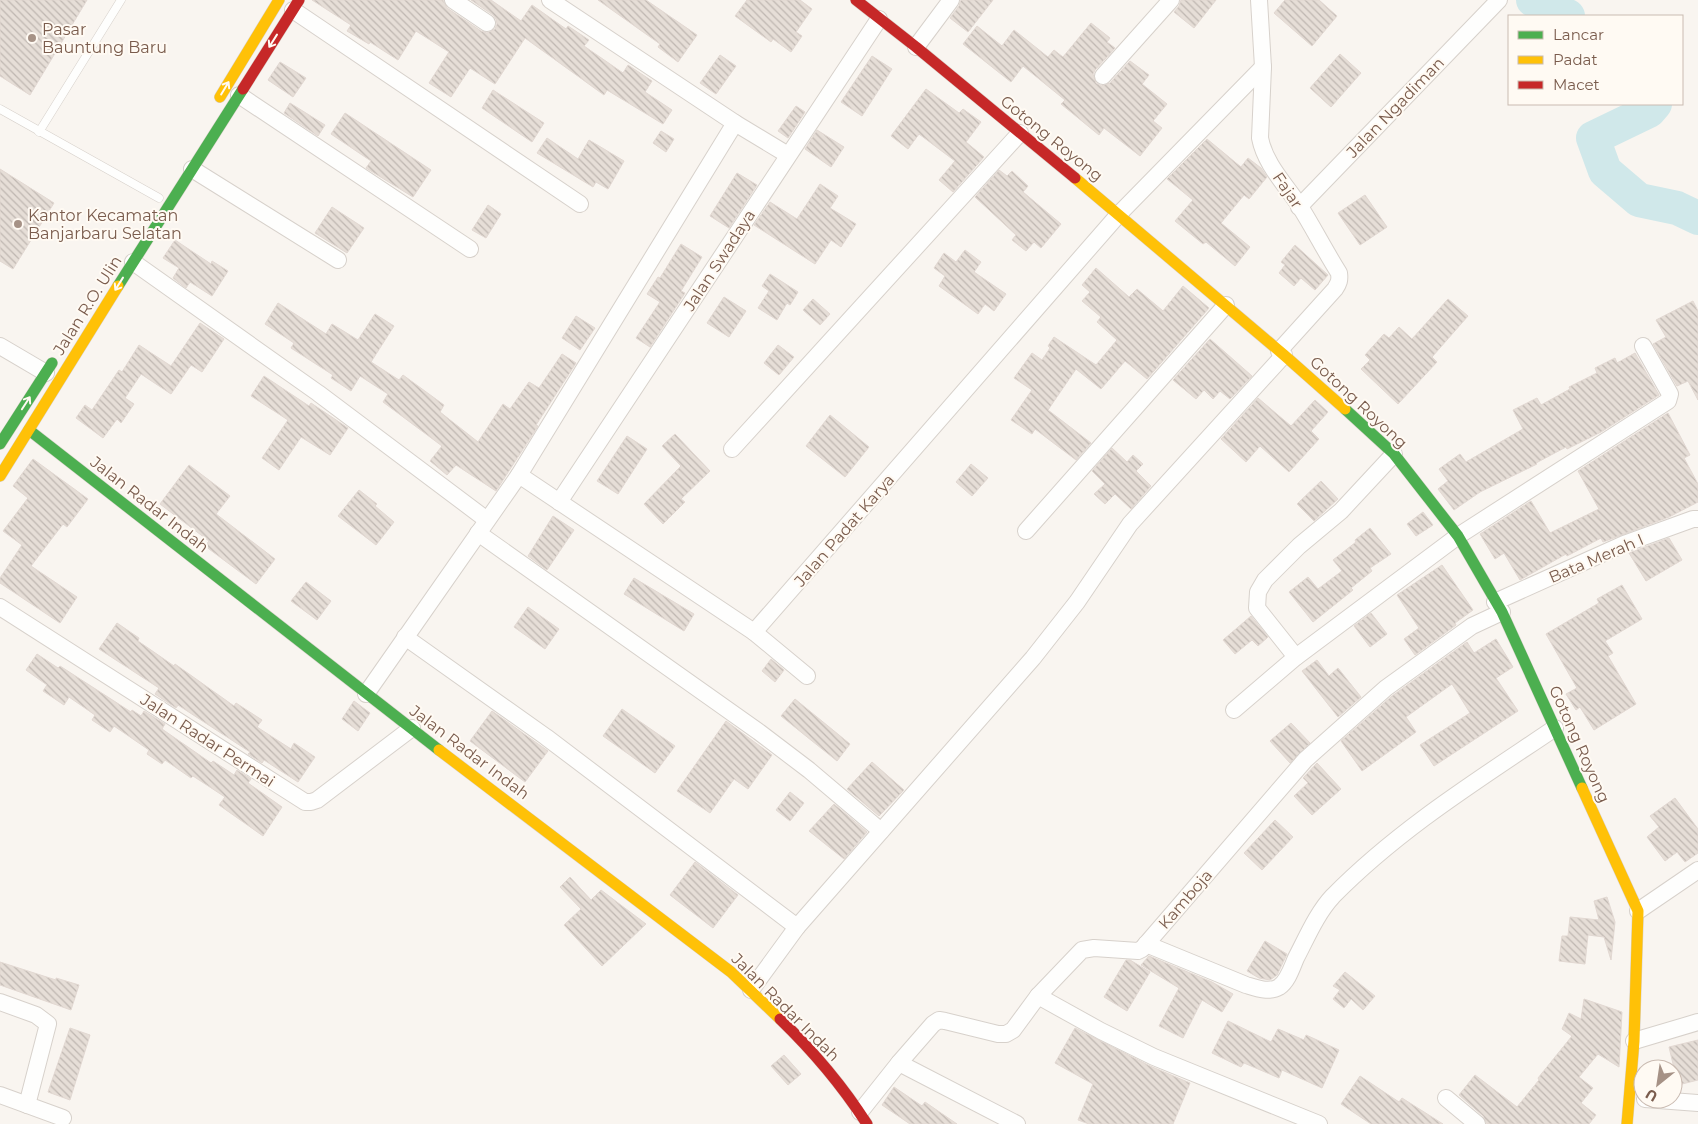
<svg xmlns="http://www.w3.org/2000/svg" width="1698" height="1124" font-family="Montserrat,sans-serif">
<defs>
<pattern id="building-back-hatch" width="6" height="6" patternUnits="userSpaceOnUse" patternTransform="scale(1.25)"><rect width="6" height="6" fill="#e6ded7"/><path d="M-1 5l2 2M0 0l6 6M5-1l2 2" fill="none" stroke="#bfb7b1"/></pattern>
</defs>
<rect width="100%" height="100%" fill="#f9f5f0"/>
<g fill="none" stroke-linecap="round" stroke-linejoin="round">
<!-- river -->
<g stroke="#d0e8ea" stroke-width="34">
<path d="M1533 0 1568 16"/>
<path d="M1655 104 1649 111 1593 138 1605 171 1639 200 1677 208 1698 218"/>
</g>
</g>
<!-- building -->
<g fill="url(#building-back-hatch)" stroke="#e2d8d2">
<path d="M0 0H87L30 95 0 76Z"/>
<path d="M312 0H443L447 8 481 31 487 33 495 29 497 24 496 19 493 15 471 0H491L521 21 532 5 566 29 568 26 589 40 584 46 623 73 628 65 652 81 645 92 672 110 663 124 607 90 604 95 525 38 495 84 470 68 451 97 429 83 449 52 416 31 398 60 370 42 369 44 347 31 351 25Z"/>
<path d="M598 0H646L697 35 678 62 658 47 660 44Z"/>
<path d="M747 0H800L812 9 796 32 802 36 791 52 773 39 771 42 735 16Z"/>
<path d="M961 0H993L968 32 950 18 959 6Z"/>
<path d="M1181 0H1216L1194 28 1174 12 1179 6Z"/>
<path d="M1285 0H1319L1337 16 1312 46 1274 13Z"/>
<path d="M1091 23 1110 38 1107 42 1115 48 1095 70 1093 74 1096 83 1101 86 1110 83 1130 61 1149 75 1142 84 1167 104 1153 121 1162 128 1140 156 1104 128 1099 135 1061 104 1065 100 1023 66 1011 82 963 44 977 26 1002 46 1014 30 1048 57 1054 50 1063 57Z"/>
<path d="M1340 54 1361 73 1331 107 1310 88Z"/>
<path d="M720 55 736 66 716 94 700 83Z"/>
<path d="M872 56 892 69 862 116 841 102Z"/>
<path d="M280 62 306 78 293 97 268 80Z"/>
<path d="M926 89 959 113 963 109 981 122 966 142 984 157 953 192 939 180 955 161 919 134 908 149 891 136Z"/>
<path d="M493 90 544 123 532 142 482 108Z"/>
<path d="M290 103 325 125 318 136 284 113Z"/>
<path d="M796 106 805 112 788 138 778 131Z"/>
<path d="M345 113 431 170 413 197 366 168 371 161 331 134Z"/>
<path d="M817 130 844 147 831 167 805 149Z"/>
<path d="M661 131 674 139 666 152 653 143Z"/>
<path d="M547 138 578 159 589 140 624 161 608 189 596 182 593 187 537 153Z"/>
<path d="M1207 139 1241 167 1248 158 1261 168 1267 177 1249 199 1244 195 1221 223 1250 247 1235 266 1206 242 1203 244 1175 221 1193 200 1167 179Z"/>
<path d="M0 169 54 203 13 269 0 261Z"/>
<path d="M999 170 1007 176 1012 171 1028 186 1023 192 1061 224 1041 248 1034 242 1026 251 1012 240 1016 235 975 197Z"/>
<path d="M737 173 757 185 729 228 710 216Z"/>
<path d="M820 184 838 196 830 208 856 224 841 247 831 240 815 264 754 225 770 202 797 219Z"/>
<path d="M1365 195 1387 227 1360 245 1338 213Z"/>
<path d="M488 205 501 214 486 238 472 230Z"/>
<path d="M332 207 364 228 347 253 315 233Z"/>
<path d="M175 240 211 264 212 261 228 271 212 296 190 282 186 288 173 278 179 268 163 258Z"/>
<path d="M681 244 702 257 681 291 685 293 650 347 636 338 660 302 647 294 658 277 660 278Z"/>
<path d="M1295 245 1328 275 1315 290 1301 278 1294 286 1279 273 1285 265 1281 262Z"/>
<path d="M965 250 981 262 974 272 1006 294 994 311 985 304 978 314 939 286 945 276 934 268 944 253 956 262Z"/>
<path d="M1096 268 1129 297 1137 289 1163 311 1183 286 1209 308 1147 379 1125 361 1101 389 1076 369 1048 410 1091 443 1076 460 1035 429 1032 434 1011 420 1032 390 1014 378 1032 353 1042 360 1050 348 1048 346 1054 337 1096 365 1117 340 1097 322 1101 317 1082 301 1090 292 1082 285Z"/>
<path d="M770 274 798 292 790 305 787 303 777 320 758 308 769 291 762 286Z"/>
<path d="M724 297 746 311 729 337 707 323Z"/>
<path d="M813 299 830 314 820 325 803 310Z"/>
<path d="M1448 299 1468 316 1432 357 1437 362 1398 404 1361 369 1370 360 1365 355 1384 334 1389 338 1399 327 1412 339Z"/>
<path d="M1693 301 1698 311V400L1688 381 1677 386 1653 344 1666 337 1656 320Z"/>
<path d="M278 303 326 334 332 324 358 340 375 314 394 326 371 362 399 380 403 375 444 405 440 412 478 442 503 404 510 409 529 382 539 388 562 354 576 363 536 425 538 426 496 491 456 465 447 475 430 461 442 446 383 402 388 394 360 376 351 391 331 378 333 375 291 348 294 343 265 324Z"/>
<path d="M576 316 595 328 580 350 562 338Z"/>
<path d="M200 323 224 339 202 372 191 365 171 394 141 374 125 398 134 404 121 423 117 419 103 438 76 418 85 405 92 410 119 370 122 372 139 345 171 366Z"/>
<path d="M1210 339 1252 376 1230 399 1220 391 1213 399 1204 390 1196 399 1173 380Z"/>
<path d="M778 345 794 357 779 375 764 363Z"/>
<path d="M1635 353 1659 395 1601 432 1567 449 1566 447 1536 463 1537 464 1480 492 1454 510 1438 489 1448 481 1439 469 1460 454 1466 462 1523 429 1513 410 1537 398 1541 405 1570 389 1569 387 1597 373 1595 368 1615 358 1617 363Z"/>
<path d="M264 376 309 406 311 403 348 428 330 455 301 437 279 470 262 458 288 420 251 396Z"/>
<path d="M1258 398 1291 426 1315 400 1328 412 1311 431 1319 439 1289 472 1260 446 1246 462 1221 439Z"/>
<path d="M1668 413 1690 455 1684 458 1698 484V502L1669 517 1603 542 1601 538 1567 556 1566 554 1520 580 1504 553 1495 559 1480 534 1531 501 1550 533 1599 509 1578 471Z"/>
<path d="M830 415 869 447 845 477 806 446Z"/>
<path d="M675 434 710 471 681 499 685 502 663 524 644 504 681 466 662 446Z"/>
<path d="M627 436 647 449 618 494 597 481Z"/>
<path d="M1112 448 1127 462 1133 455 1143 464 1136 471 1151 486 1131 509 1115 494 1105 504 1094 494 1105 484 1092 471Z"/>
<path d="M33 459 88 499 67 527 63 524 31 566 77 597 60 623 0 583V578L22 545 3 531 28 498 13 486Z"/>
<path d="M971 464 988 478 972 496 956 482Z"/>
<path d="M189 465 230 496 216 514 275 559 256 584 205 546 209 541 160 504Z"/>
<path d="M1321 481 1338 499 1314 521 1297 504Z"/>
<path d="M359 490 377 504 375 506 394 522 376 545 338 516Z"/>
<path d="M1423 512 1433 525 1416 536 1407 524Z"/>
<path d="M553 516 574 530 547 570 528 556Z"/>
<path d="M1370 528 1391 554 1370 568 1372 571 1351 588 1353 590 1313 622 1289 592 1308 577 1318 589 1342 571 1333 560 1356 542 1355 540Z"/>
<path d="M1669 538 1682 560 1646 581 1629 553Z"/>
<path d="M1442 565 1473 610 1455 623 1456 625 1415 655 1404 639 1419 628 1397 595Z"/>
<path d="M634 578 694 614 684 631 624 594Z"/>
<path d="M306 582 331 601 317 620 291 601Z"/>
<path d="M1622 585 1642 619 1605 641 1613 653 1608 656 1636 704 1594 730 1580 707 1576 710 1566 694 1577 688 1546 634 1599 603 1597 599Z"/>
<path d="M528 607 559 629 545 649 514 627Z"/>
<path d="M1371 613 1387 634 1370 647 1354 626Z"/>
<path d="M1251 616 1268 637 1258 646 1252 640 1235 654 1223 640Z"/>
<path d="M117 623 139 638 138 641 174 666 175 664 234 706 236 703 262 720 257 727 291 749 294 743 315 757 298 782 264 760 262 763 248 754 250 752 178 705 176 708 155 694 159 688 99 649Z"/>
<path d="M1496 639 1513 667 1496 678 1518 711 1434 766 1420 745 1470 713 1452 684 1406 717 1416 732 1362 771 1341 741 1392 696 1467 642 1474 653Z"/>
<path d="M37 654 58 668 60 666 131 712 132 710 141 716 144 711 165 724 162 729 211 763 213 761 234 775 237 770 251 779 248 783 282 807 263 836 219 805 225 797 193 776 191 778 165 760 162 764 147 754 149 750 114 726 110 732 92 720 95 715 69 697 64 705 43 691 47 685 26 670Z"/>
<path d="M771 659 784 670 775 682 762 671Z"/>
<path d="M1317 660 1329 676 1338 668 1361 697 1338 717 1302 671Z"/>
<path d="M795 699 850 744 837 761 781 716Z"/>
<path d="M354 701 370 713 358 731 342 719Z"/>
<path d="M622 709 675 746 655 773 603 736Z"/>
<path d="M492 711 548 751 525 782 470 741Z"/>
<path d="M726 721 772 755 748 789 734 779 710 813 677 791Z"/>
<path d="M1291 723 1310 743 1290 763 1270 741Z"/>
<path d="M872 762 904 790 879 816 847 789Z"/>
<path d="M1317 763 1341 789 1312 815 1294 796 1308 783 1303 778Z"/>
<path d="M790 792 804 803 790 821 776 810Z"/>
<path d="M1675 798 1698 829V853L1685 862 1677 852 1665 861 1647 837 1659 827 1650 816Z"/>
<path d="M834 804 867 832 844 859 809 831Z"/>
<path d="M1275 820 1293 837 1262 870 1244 853Z"/>
<path d="M695 862 738 895 713 928 670 895Z"/>
<path d="M570 877 591 900 601 890 646 924 602 966 564 925 581 909 560 887Z"/>
<path d="M1607 897 1615 922 1611 960 1604 937 1588 935 1585 964 1559 961 1562 936H1568L1570 917 1599 920 1594 901Z"/>
<path d="M1265 941 1287 954 1277 975 1270 980 1259 978 1247 971Z"/>
<path d="M1149 956 1212 982 1233 994 1222 1012 1202 1000 1183 1038 1159 1026 1179 988 1141 965Z"/>
<path d="M1126 960H1130L1150 972 1127 1011 1104 997Z"/>
<path d="M0 962 56 980V978L79 985 71 1010 0 985Z"/>
<path d="M1345 972 1375 996 1363 1010 1351 999 1344 1008 1333 999 1340 990 1333 986Z"/>
<path d="M1584 999 1622 1012 1619 1067 1598 1054 1579 1077 1593 1088 1581 1103 1596 1115 1589 1124H1487L1483 1116 1459 1095 1475 1075 1517 1107 1539 1080 1538 1078 1572 1036 1562 1029 1569 1013 1581 1019Z"/>
<path d="M1228 1021 1271 1042 1278 1029 1304 1040 1306 1035 1339 1050 1322 1088 1282 1070 1279 1078 1244 1063 1241 1067 1212 1053Z"/>
<path d="M70 1028 90 1035 70 1100 48 1092Z"/>
<path d="M1075 1028 1150 1066 1190 1083 1173 1124H1089L1078 1120 1093 1084 1055 1063Z"/>
<path d="M1698 1040V1080L1678 1085 1669 1047Z"/>
<path d="M784 1055 801 1074 788 1085 771 1066Z"/>
<path d="M1360 1076 1399 1102 1402 1098 1443 1124H1371L1341 1104Z"/>
<path d="M894 1087 922 1106 925 1102 957 1124H910L882 1105Z"/>
</g>
<g fill="none" stroke-linecap="round" stroke-linejoin="round">
<!-- lane casing -->
<g stroke="#d7d1cb" stroke-width="9">
<g id="lane">
<path d="M0 109 159 198"/>
<path d="M39 132 121 0"/>
</g>
</g>
<!-- street casing -->
<g stroke="#d7d1cb" stroke-width="18">
<g id="street">
<path d="M453 0 487 23"/>
<path d="M550 0 735 123 788 155"/>
<path d="M1259 0 1263 67 1260 138C1265 164 1285 184 1299 205 1313 227 1325 251 1339 273 1340 280 1339 283 1335 289L1279 351"/>
<path d="M293 10 580 204"/>
<path d="M916 47 951 0"/>
<path d="M1103 76 1171 0"/>
<path d="M239 95 470 249"/>
<path d="M192 169 338 260"/>
<path d="M1299 207 1499 0"/>
<path d="M133 262 318 393 487 520"/>
<path d="M0 346 46 373"/>
<path d="M732 449 1020 133"/>
<path d="M519 475 754 632 1119 214 1263 67"/>
<path d="M559 502 879 19"/>
<path d="M1026 531 1226 305"/>
<path d="M478 533 759 732 809 770 881 831"/>
<path d="M1495 602 1624 544 1693 519H1698"/>
<path d="M0 607 305 802H311L317 800 412 728"/>
<path d="M754 632 807 676"/>
<path d="M405 637 546 737 797 927"/>
<path d="M1296 657 1257 608 1258 592 1265 580 1299 546 1341 511 1394 454"/>
<path d="M366 694 519 475 735 123"/>
<path d="M1234 710 1296 657 1458 536 1668 401 1670 394 1643 346"/>
<path d="M1638 911 1698 870"/>
<path d="M1146 944 1246 985C1256 988 1269 993 1279 987 1288 981 1292 967 1296 958 1307 937 1317 913 1333 896 1399 829 1478 780 1555 728"/>
<path d="M751 990 797 927 1033 658 1077 602 1130 524 1284 355"/>
<path d="M1038 996 1101 1031 1154 1057 1319 1124"/>
<path d="M0 1002 36 1015 48 1024 27 1105"/>
<path d="M1634 1041 1698 1022"/>
<path d="M899 1063 1017 1124"/>
<path d="M0 1095 63 1118"/>
<path d="M1446 1098 1477 1124"/>
<path d="M1645 1099 1698 1103"/>
<path d="M860 1112 899 1063 933 1024 939 1020 945 1021 998 1034H1006L1013 1030 1038 996 1082 950 1094 948 1138 951 1142 949 1305 760 1386 688 1472 626 1502 612"/>
</g>
</g>
<!-- fast casing -->
<g stroke="#d9d2cb" stroke-width="12">
<g id="fast">
<path d="M118 286 243 89"/>
<path d="M1345 409 1394 454 1458 536 1502 612 1582 788"/>
<path d="M29 430 439 750"/>
<path d="M0 444 52 363"/>
</g>
</g>
<!-- slow casing -->
<g stroke="#d9d2cb" stroke-width="12">
<g id="slow">
<path d="M220 97 279 0"/>
<path d="M1075 178 1284 355 1345 409"/>
<path d="M0 476 118 286"/>
<path d="M439 750 731 972 780 1019"/>
<path d="M1582 788 1638 911 1634 1041 1627 1124"/>
</g>
</g>
<!-- jam casing -->
<g stroke="#d9d2cb" stroke-width="12">
<g id="jam">
<path d="M856 0 916 47 1075 178"/>
<path d="M243 89 299 0"/>
<path d="M780 1019C813 1051 842 1085 867 1124"/>
</g>
</g>
<!-- lane -->
<use href="#lane" stroke="#fefefd" stroke-width="8"/>
<!-- street -->
<use href="#street" stroke="#fefefd" stroke-width="16"/>
<!-- fast -->
<use href="#fast" stroke="#4caf50" stroke-width="11"/>
<!-- slow -->
<use href="#slow" stroke="#ffc107" stroke-width="11"/>
<!-- jam -->
<use href="#jam" stroke="#c62828" stroke-width="11"/>
</g>
<!-- one-way arrows -->
<defs><path id="oneway-shaft" d="M-6 0H5M1.5-3L5.5 0L1.5 3" fill="none" stroke-width="1.6" stroke-linecap="round" stroke-linejoin="round" transform="scale(1.25)"/></defs>
<g stroke="#fffaf3">
<use href="#oneway-shaft" transform="translate(273 41) rotate(122)"/>
<use href="#oneway-shaft" transform="translate(225 88) rotate(-59)"/>
<use href="#oneway-shaft" transform="translate(119 284) rotate(122)"/>
<use href="#oneway-shaft" transform="translate(26 403) rotate(-57)"/>
</g>
<!-- markers -->
<g fill="#a69286" stroke="#fffaf3" stroke-width="2">
<circle cx="32" cy="38" r="5"/>
<circle cx="18" cy="224" r="5"/>
</g>
<g text-anchor="middle" stroke-width="4" stroke-linejoin="round" paint-order="stroke">
<!-- poi labels -->
<g font-size="16" fill="#7a5c4d" stroke="#fffaf3" text-anchor="start">
<text x="42" y="35">Pasar<tspan x="42" dy="18">Bauntung Baru</tspan></text>
<text x="28" y="221">Kantor Kecamatan<tspan x="28" dy="18">Banjarbaru Selatan</tspan></text>
</g>
<!-- street labels -->
<g font-size="16" fill="#7a5c4d" stroke="#fffaf3">
<text transform="translate(1395 107) rotate(-46)" y="6">Jalan Ngadiman</text>
<text transform="translate(1052 138) rotate(39)" y="6">Gotong Royong</text>
<text transform="translate(1288 190) rotate(56)" y="6">Fajar</text>
<text transform="translate(719 260) rotate(-57)" y="6">Jalan Swadaya</text>
<text transform="translate(87 305) rotate(-58)" y="6">Jalan R.O. Ulin</text>
<text transform="translate(1359 402) rotate(43)" y="6">Gotong Royong</text>
<text transform="translate(150 504) rotate(38)" y="6">Jalan Radar Indah</text>
<text transform="translate(844 530) rotate(-49)" y="6">Jalan Padat Karya</text>
<text transform="translate(1596 558) rotate(-23)" y="6">Bata Merah I</text>
<text transform="translate(208 740) rotate(33)" y="6">Jalan Radar Permai</text>
<text transform="translate(1580 744) rotate(66)" y="6">Gotong Royong</text>
<text transform="translate(470 752) rotate(37)" y="6">Jalan Radar Indah</text>
<text transform="translate(1185 899) rotate(-49)" y="6">Kamboja</text>
<text transform="translate(786 1007) rotate(45)" y="6">Jalan Radar Indah</text>
</g>
</g>
<!-- legend -->
<rect x="1508" y="15" width="175" height="90" fill="#fffaf3" stroke="#cabbb1"/>
<rect x="1518" y="31" width="25" height="8" fill="#4caf50" stroke="#cabbb1"/>
<text x="1553" y="40" font-size="15" fill="#7a5c4d">Lancar</text>
<rect x="1518" y="56" width="25" height="8" fill="#ffc107" stroke="#cabbb1"/>
<text x="1553" y="65" font-size="15" fill="#7a5c4d">Padat</text>
<rect x="1518" y="81" width="25" height="8" fill="#c62828" stroke="#cabbb1"/>
<text x="1553" y="90" font-size="15" fill="#7a5c4d">Macet</text>
<!-- north arrow -->
<g transform="translate(1658 1084) rotate(210)"><circle r="24" fill="#fffaf3" stroke="#cabbb1"/>
<path d="M0-4L9 19L0 12L-9 19Z" fill="#a69286"/>
<text y="-8" font-size="14" font-weight="bold" text-anchor="middle" fill="#7a5c4d">U</text>
</g>
</svg>
